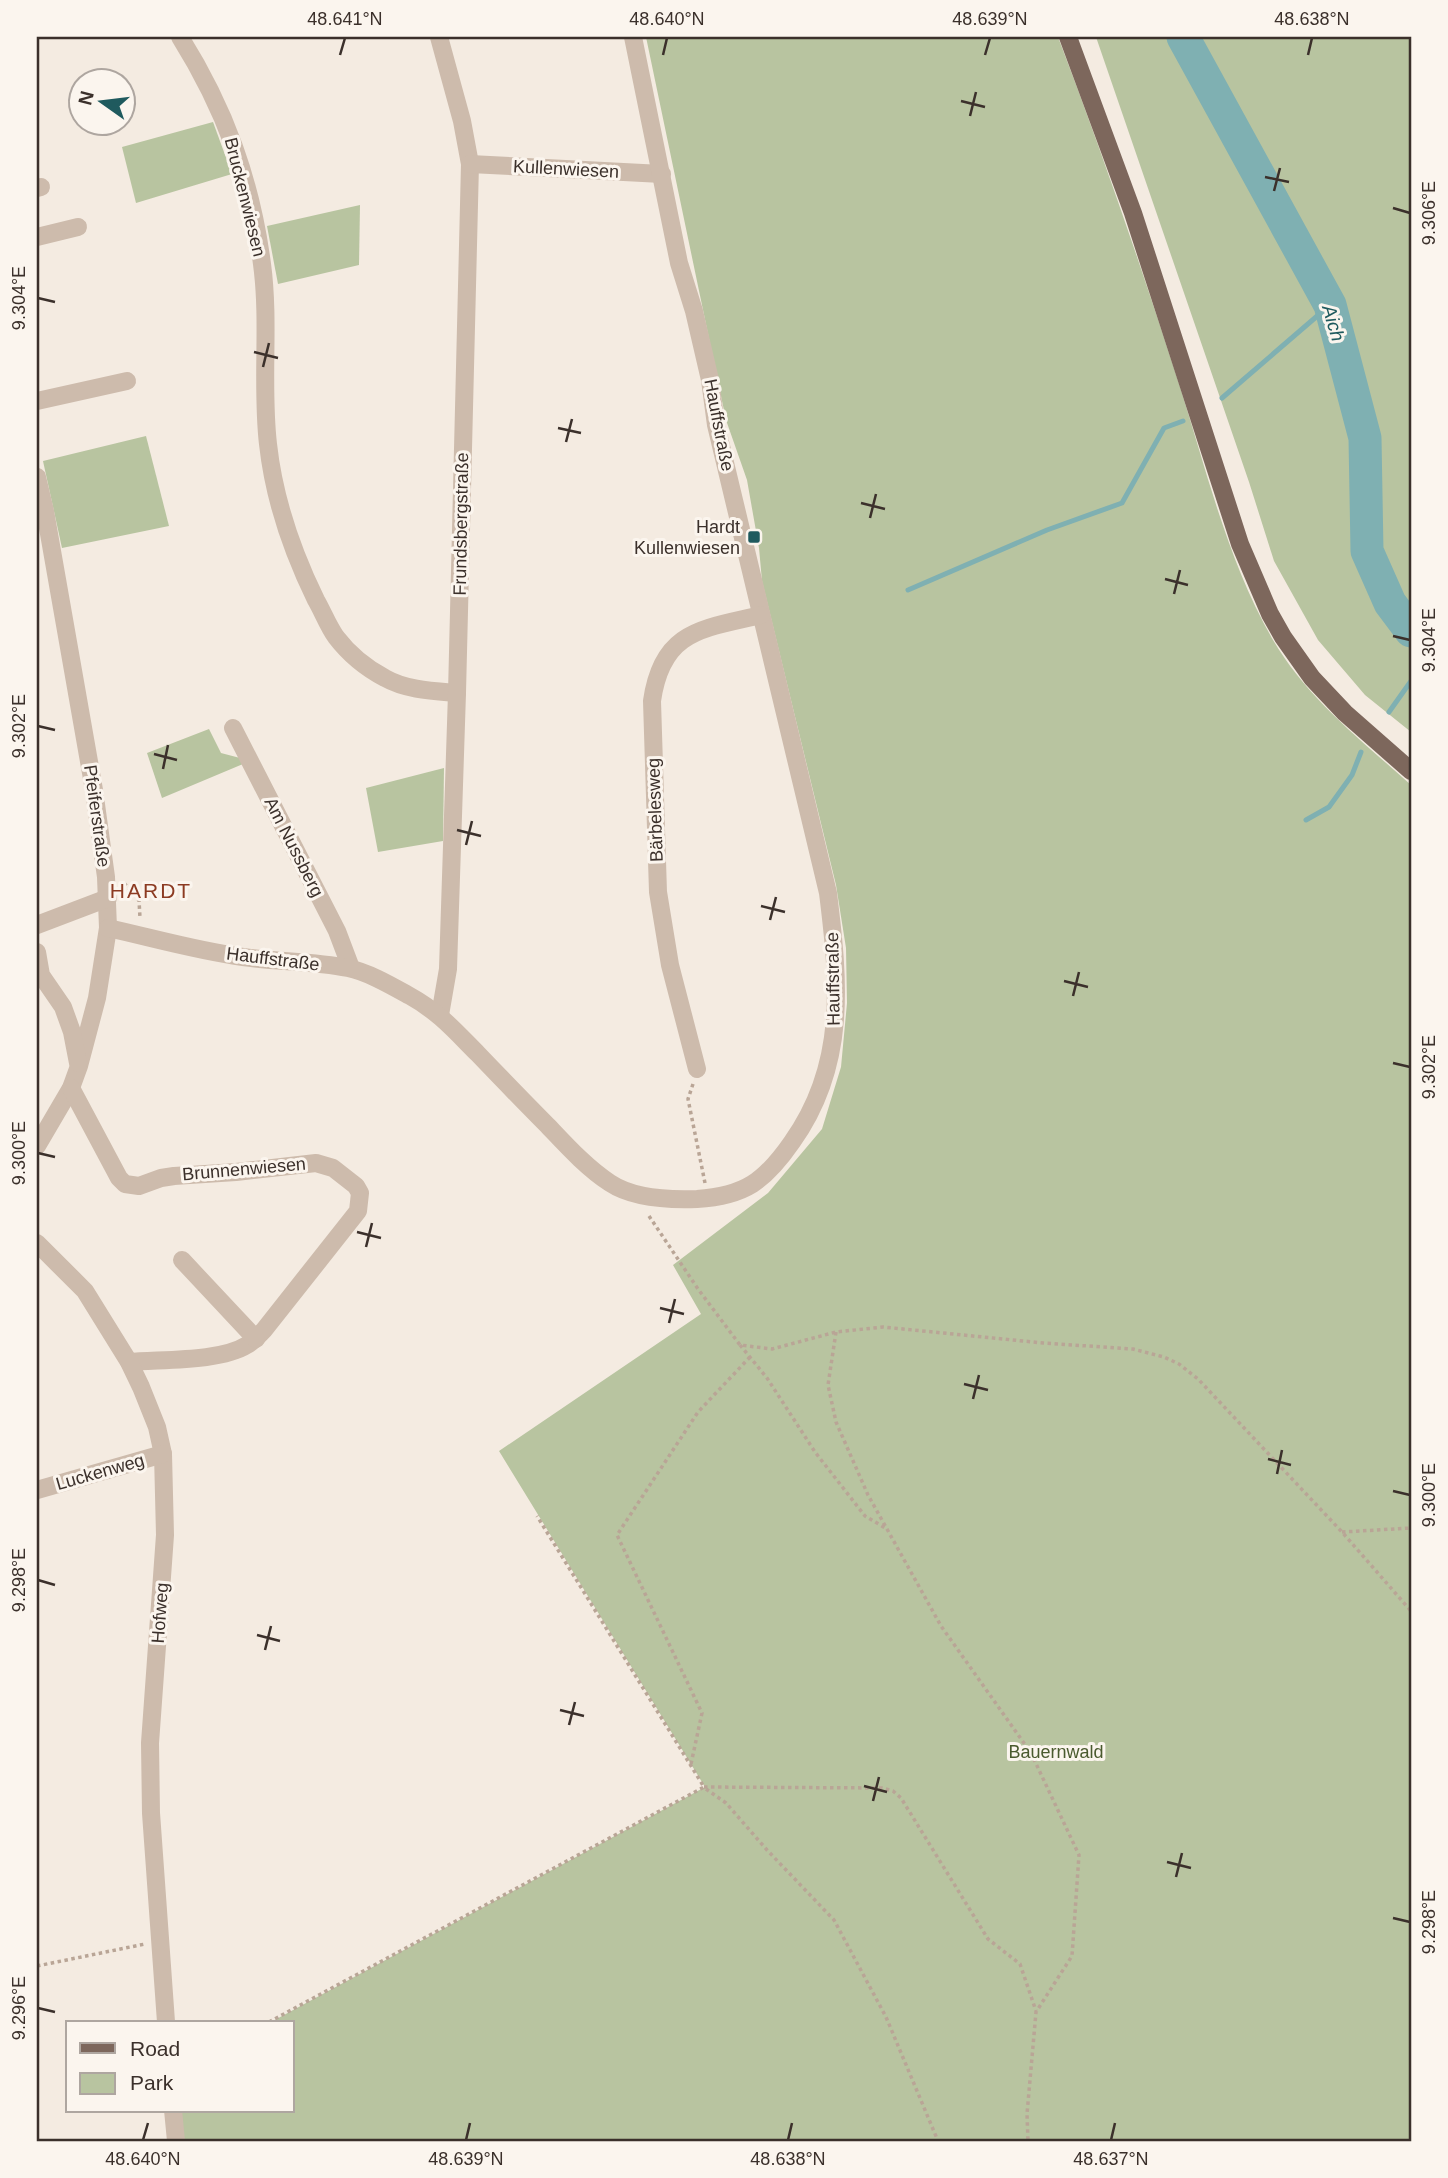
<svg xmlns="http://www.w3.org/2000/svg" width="1448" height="2178" font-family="Helvetica,sans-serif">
<rect width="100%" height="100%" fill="#f4ebe1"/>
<!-- green -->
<g fill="#b8c4a0">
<path d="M646 37H1058C1102 152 1142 269 1180 387 1207 472 1228 562 1273 640 1307 698 1362 741 1411 785V2141H182L177 2110H292V2022H271L705 1787 499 1451 701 1314 673 1265 768 1193 822 1129 841 1067 847 1003 846 948 836 885 762 581 759 548 747 480 726 420Z"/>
<path d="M1096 37H1411V732L1365 695 1318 640 1274 561 1249 482Z"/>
<path d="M213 122 232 174 136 203 122 147Z"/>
<path d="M360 205 359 265 278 284 267 226Z"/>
<path d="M146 436 169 526 62 548 43 461Z"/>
<path d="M209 729 221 753 240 758 243 764 162 798 147 753Z"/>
<path d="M444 768 443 841 378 852 366 788Z"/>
</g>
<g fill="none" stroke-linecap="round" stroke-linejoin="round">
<!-- stream -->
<g stroke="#7fb0b2" stroke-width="5">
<path d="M1222 398 1330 305"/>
<path d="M908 590 1047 530 1122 503 1164 428 1183 421"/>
<path d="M1389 712 1411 681"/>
<path d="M1306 820 1329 807 1352 775 1361 752"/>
</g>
<!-- river -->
<path stroke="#7fb0b2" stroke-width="33" d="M1183 37 1330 305 1365 438 1367 551 1390 603 1411 631"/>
<!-- path -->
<g stroke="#b9a596" stroke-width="3.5" stroke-dasharray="3.5 3.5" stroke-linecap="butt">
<path d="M124 883 139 900 140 918"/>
<path d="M693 1084 688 1099 705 1183"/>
<path d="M649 1216 698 1289 740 1345 772 1349 836 1332 883 1327 1043 1343 1133 1349 1164 1357 1179 1364 1198 1379 1342 1532 1411 1611"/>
<path d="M836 1332 828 1385 836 1422 868 1495 941 1626 1031 1753 1079 1855 1072 1956 1036 2012 1027 2114 1028 2141"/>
<path d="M740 1345 767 1378 815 1452 865 1516 887 1529"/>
<path d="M1342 1532 1411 1528"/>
<path d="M691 1764 702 1713 617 1535 698 1412 750 1357"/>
<path d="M704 1787 882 1788 893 1791 901 1798 988 1939 1020 1964 1036 2011"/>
<path d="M706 1789 726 1803 767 1850 834 1920 886 2017 938 2141"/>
<path d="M37 1966 145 1944"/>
<path d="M269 2022 704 1787 537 1516"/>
</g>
<!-- minor -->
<g stroke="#cdbbac" stroke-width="18">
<path d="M180 37C225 109 251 180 262 264 270 324 261 384 268 444 274 499 292 551 316 600 323 612 328 626 336 637 349 654 366 668 385 678 406 690 433 691 457 693"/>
<path d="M439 37 462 121 470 164 457 693 448 969 440 1015"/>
<path d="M470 164 662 174"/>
<path d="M37 188 41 187"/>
<path d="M37 237 78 227"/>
<path d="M37 401 127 381"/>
<path d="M37 477 45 511 94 790 106 877 108 928 97 998 79 1066 71 1088 37 1146"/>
<path d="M233 728 337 931 351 968"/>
<path d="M37 925 108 898"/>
<path d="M108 928C153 938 198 951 243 957 277 962 313 961 348 968 368 972 392 986 410 996 439 1012 455 1031 478 1054 501 1078 524 1102 548 1126 567 1146 587 1168 610 1183 634 1199 670 1200 697 1199 745 1196 765 1181 792 1142 847 1065 839 982 828 893L716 425 710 380 694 311 679 263 633 37"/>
<path d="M37 952 41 975 63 1007 72 1032 78 1063"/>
<path d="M697 1069 670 965 658 892 652 701C662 630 702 629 761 615"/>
<path d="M71 1088 119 1178 125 1184 139 1186 161 1178 174 1176 236 1172 316 1163 333 1168 356 1186 360 1193 358 1211 264 1330C259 1335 254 1341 247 1345 220 1362 161 1359 129 1362"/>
<path d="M37 1243 85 1291 129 1362 141 1387 157 1427 163 1454 165 1535 150 1743 151 1813 166 2022"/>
<path d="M182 1260 256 1339"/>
<path d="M37 1490 163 1454"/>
<path d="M173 2110 176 2141"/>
</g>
<!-- major -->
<path stroke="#7d675c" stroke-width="18" d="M1068 37 1133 213 1240 544 1270 614 1283 637 1312 678 1345 713 1411 771"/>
</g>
<!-- ticks -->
<path fill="none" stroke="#3b302b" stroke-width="2.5" d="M340 55 345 38M663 55 667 38M985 55 990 38M1308 55 1312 38M961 101 985 107M970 116 976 92M1265 177 1289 182M1274 191 1280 168M1393 208 1410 213M38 298 55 302M254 352 278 358M263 367 269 343M558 428 581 433M566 442 572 419M861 503 885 509M870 518 876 494M1165 579 1188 585M1174 594 1180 570M1393 636 1410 640M38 726 55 730M154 754 177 760M163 769 168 745M457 830 481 836M466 845 472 821M761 906 785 912M770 920 776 897M1064 981 1088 987M1073 996 1079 972M1393 1063 1410 1067M38 1153 55 1157M357 1232 381 1238M366 1247 372 1223M660 1308 684 1314M669 1323 675 1299M964 1384 988 1390M973 1399 979 1375M1268 1459 1291 1465M1277 1474 1282 1450M1393 1491 1410 1495M38 1580 55 1585M257 1635 280 1641M265 1650 271 1626M560 1710 584 1716M569 1725 575 1702M864 1786 887 1792M873 1801 879 1777M1167 1862 1191 1868M1176 1877 1182 1853M1393 1918 1410 1922M38 2008 55 2012M143 2140 148 2123M466 2140 470 2123M788 2140 792 2123M1111 2140 1115 2123"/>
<!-- markers -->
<rect fill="#1f5a5e" stroke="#fbf5ee" stroke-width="2.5" x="747" y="530" width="14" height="14" rx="3.5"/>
<g text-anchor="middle" stroke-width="6" stroke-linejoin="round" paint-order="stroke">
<!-- street labels -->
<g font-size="18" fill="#3b302b" stroke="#fbf5ee">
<text transform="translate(566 169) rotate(3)" y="6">Kullenwiesen</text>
<text transform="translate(245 197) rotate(76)" y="6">Bruckenwiesen</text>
<text transform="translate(719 425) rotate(79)" y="6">Hauffstraße</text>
<text transform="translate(461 524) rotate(-89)" y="6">Frundsbergstraße</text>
<text transform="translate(655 810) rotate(-92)" y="6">Bärbelesweg</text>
<text transform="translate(97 816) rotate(82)" y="6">Pfeiferstraße</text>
<text transform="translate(294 847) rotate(63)" y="6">Am Nussberg</text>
<text transform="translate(273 959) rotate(7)" y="6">Hauffstraße</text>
<text transform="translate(833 979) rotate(-91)" y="6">Hauffstraße</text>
<text transform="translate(244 1169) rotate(-5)" y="6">Brunnenwiesen</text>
<text transform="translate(100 1472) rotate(-16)" y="6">Luckenweg</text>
<text transform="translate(160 1613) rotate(-86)" y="6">Hofweg</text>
</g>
<!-- poi labels -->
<g font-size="18" fill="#3b302b" stroke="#fbf5ee" text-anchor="end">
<text x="740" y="533">Hardt<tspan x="740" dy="21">Kullenwiesen</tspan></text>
</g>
<!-- park labels -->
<g font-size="18" fill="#4a5a2e" stroke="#fbf5ee">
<text x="1056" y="1758">Bauernwald</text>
</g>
<!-- water labels -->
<g font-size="19" font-style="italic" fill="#1f5a5e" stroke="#fbf5ee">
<text transform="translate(1334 323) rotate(73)" y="7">Aich</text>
</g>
<!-- quarter labels -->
<g font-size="21" letter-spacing="2" fill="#8c3b22" stroke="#fbf5ee">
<text x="151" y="898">HARDT</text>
</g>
</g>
<!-- border -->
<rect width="1448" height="2178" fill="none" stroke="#fbf5ee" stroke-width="77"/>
<!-- legend -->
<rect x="66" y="2021" width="228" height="91" fill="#fbf5ee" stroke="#aea6a0" stroke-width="2"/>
<rect x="80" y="2043" width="35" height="10" fill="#7d675c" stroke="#aea6a0" stroke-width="2"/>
<text x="130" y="2056" font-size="21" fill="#3b302b">Road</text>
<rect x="80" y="2073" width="35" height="21" fill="#b8c4a0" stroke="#aea6a0" stroke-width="2"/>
<text x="130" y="2090" font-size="21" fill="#3b302b">Park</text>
<!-- north arrow -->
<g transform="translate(102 102) rotate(284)"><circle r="33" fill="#fbf5ee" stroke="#aea6a0" stroke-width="2"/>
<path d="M0-5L12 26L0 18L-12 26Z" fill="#1f5a5e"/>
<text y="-10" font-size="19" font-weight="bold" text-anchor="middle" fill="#3b302b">N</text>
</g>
<rect x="38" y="38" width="1372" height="2102" fill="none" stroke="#3b302b" stroke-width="2.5"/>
<g font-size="18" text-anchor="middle" fill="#3b302b">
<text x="345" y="25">48.641°N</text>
<text x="667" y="25">48.640°N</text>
<text x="990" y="25">48.639°N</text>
<text x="1312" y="25">48.638°N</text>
<text transform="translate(1429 213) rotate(-90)" y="6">9.306°E</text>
<text transform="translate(19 298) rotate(-90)" y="6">9.304°E</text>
<text transform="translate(1429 640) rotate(-90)" y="6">9.304°E</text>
<text transform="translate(19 726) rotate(-90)" y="6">9.302°E</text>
<text transform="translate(1429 1067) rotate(-90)" y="6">9.302°E</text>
<text transform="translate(19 1153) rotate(-90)" y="6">9.300°E</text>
<text transform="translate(1429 1495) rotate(-90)" y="6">9.300°E</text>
<text transform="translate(19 1580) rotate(-90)" y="6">9.298°E</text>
<text transform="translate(1429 1922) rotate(-90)" y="6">9.298°E</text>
<text transform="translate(19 2008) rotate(-90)" y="6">9.296°E</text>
<text x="143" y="2165">48.640°N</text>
<text x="466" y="2165">48.639°N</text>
<text x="788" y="2165">48.638°N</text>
<text x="1111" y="2165">48.637°N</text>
</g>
</svg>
